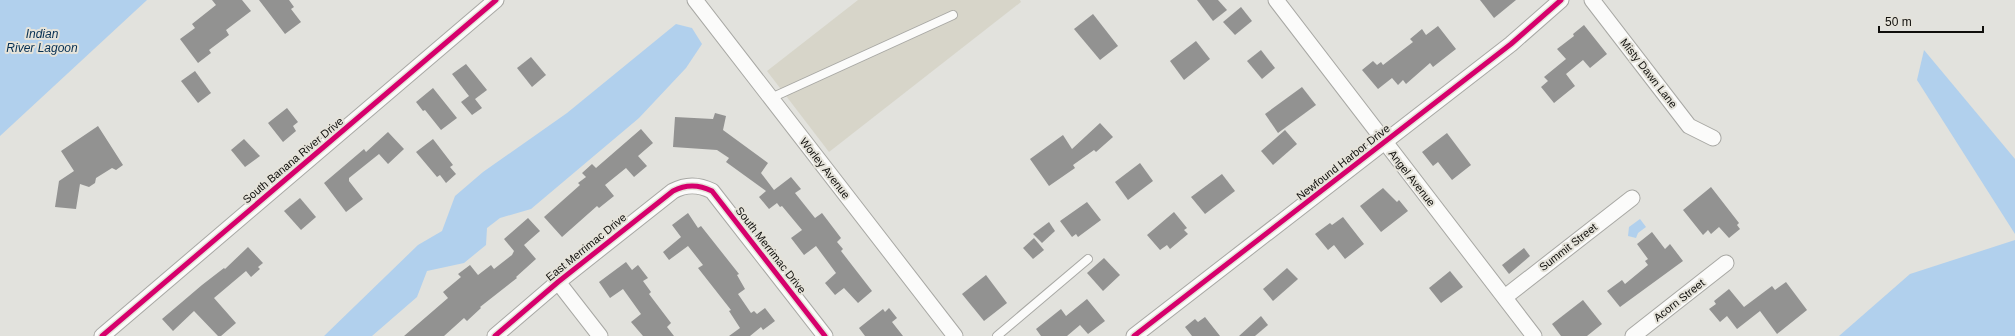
<svg xmlns="http://www.w3.org/2000/svg" width="2015" height="336" font-family="Arial,sans-serif">
<rect width="100%" height="100%" fill="#e2e2dd"/>
<!-- built -->
<path fill="#d7d5c9" d="M858 0H1020L1021 2 829 152 767 71Z"/>
<!-- water -->
<g fill="#b1d0ed">
<path d="M0 0H147L0 136Z"/>
<path d="M676 24 692 28 702 44 686 68 639 118 531 209 500 218 487 228 486 245 464 263 427 271 417 297 372 336H324L418 245 442 231 455 196 483 172 567 113Z"/>
<path d="M1924 50 2015 159V234L1917 80Z"/>
<path d="M1640 219 1646 227 1638 233 1636 238 1628 236 1629 227Z"/>
<path d="M2015 240V336H1839L1910 274Z"/>
</g>
<!-- building -->
<g fill="#929291">
<path d="M212 0H242L251 11 226 30 229 35 209 50 211 53 198 63 180 39 195 28 192 24 216 5Z"/>
<path d="M259 0H289L294 7 291 9 301 22 285 34Z"/>
<path d="M1197 0H1218L1227 10 1213 21Z"/>
<path d="M1480 0H1516L1494 18Z"/>
<path d="M1241 7 1252 21 1235 35 1223 22Z"/>
<path d="M1093 14 1118 46 1100 60 1074 29Z"/>
<path d="M1584 25 1607 54 1590 68 1583 60 1566 74 1575 86 1554 103 1541 87 1548 81 1544 77 1566 59 1557 49 1574 36 1573 34Z"/>
<path d="M1438 26 1456 49 1433 67 1430 63 1406 84 1403 80 1398 85 1392 78 1378 89 1362 70 1373 61 1377 65 1381 62 1383 65 1413 42 1410 39 1422 29 1426 35Z"/>
<path d="M1196 41 1210 59 1184 80 1170 61Z"/>
<path d="M1261 50 1275 68 1262 79 1247 61Z"/>
<path d="M531 57 546 75 532 87 517 68Z"/>
<path d="M466 64 487 90 475 99 482 108 472 115 461 102 469 96 452 74Z"/>
<path d="M195 71 211 93 198 103 181 81Z"/>
<path d="M1302 87 1316 105 1278 133 1265 114Z"/>
<path d="M433 88 457 118 441 130 425 110 423 111 416 102Z"/>
<path d="M287 108 298 122 293 126 296 131 283 142 268 123Z"/>
<path d="M715 113 726 116 723 130 768 163 761 173 774 190 791 177 801 189 795 193 815 218 822 213 841 238 837 242 843 249 841 251 872 291 858 303 844 288 835 295 825 283 836 273 816 246 804 255 791 238 802 230 782 206 780 207 777 203 769 209 759 197 766 191 726 162 729 158 717 150 673 147 675 117 713 119Z"/>
<path d="M1100 123 1113 137 1096 152 1094 150 1073 165 1075 168 1049 186 1030 159 1063 135 1072 149Z"/>
<path d="M98 126 123 165 116 170 112 168 96 178 95 183 89 187 80 184 76 209 55 207 59 181 74 171 61 151Z"/>
<path d="M641 129 653 143 638 156 647 166 634 177 626 168 605 185 614 196 599 208 597 206 562 237 544 217 580 185 578 183 586 177 582 173 592 164 596 168Z"/>
<path d="M1285 130 1297 144 1273 165 1261 151Z"/>
<path d="M388 132 404 149 388 164 379 154 349 178V181L363 199 346 212 324 183 364 149 366 152Z"/>
<path d="M1447 133 1471 165 1452 180 1438 162 1433 166 1422 152Z"/>
<path d="M244 139 260 156 245 167 231 150Z"/>
<path d="M433 139 453 165 450 167 456 174 446 183 440 175 437 177 416 152Z"/>
<path d="M1140 163 1153 181 1128 200 1115 182Z"/>
<path d="M1222 174 1235 191 1205 214 1191 197Z"/>
<path d="M1711 187 1739 223 1737 225 1740 229 1729 238 1719 227 1711 234 1708 230 1703 235 1683 210Z"/>
<path d="M1383 188 1397 202 1399 200 1408 211 1381 232 1360 206Z"/>
<path d="M300 198 316 217 301 230 284 211Z"/>
<path d="M1087 202 1101 220 1078 237 1076 234 1072 237 1060 221Z"/>
<path d="M1174 212 1187 228 1184 230 1188 234 1170 249 1167 245 1160 250 1147 235Z"/>
<path d="M688 213 698 228 701 226 739 274 737 275 745 289 738 294 751 313 754 311 757 314 765 308 775 321 763 330 761 327 750 336H729L740 328 729 311 731 310 698 268 703 265 688 246 669 260 663 252 681 237 672 225Z"/>
<path d="M1343 217 1364 244 1345 259 1334 245 1328 250 1315 234 1330 223 1332 225Z"/>
<path d="M528 218 540 231 524 245 536 259 516 277 517 278 480 307 481 308 467 321 464 318 444 336H404L448 298 443 292 461 277 458 274 470 265 478 275 491 265 494 269 512 255 514 251 504 239Z"/>
<path d="M1049 222 1055 231 1042 243 1033 234Z"/>
<path d="M1652 232 1665 249 1670 244 1683 261 1620 307 1607 291 1622 280 1625 284 1648 265 1645 261 1648 259 1637 244Z"/>
<path d="M1034 238 1044 250 1033 259 1023 248Z"/>
<path d="M248 247 263 263 258 267 260 269 251 277 246 271 214 298 236 323 221 336H218L194 311 173 331 162 319 202 285 224 268 225 269Z"/>
<path d="M1524 248 1530 256 1509 274 1502 265Z"/>
<path d="M1104 258 1120 275 1103 291 1087 273Z"/>
<path d="M626 262 632 270 638 265 648 278 643 281 651 292 649 294 671 323 667 327 674 336H643L631 322 641 314 623 289 610 298 599 282Z"/>
<path d="M1287 268 1298 279 1273 301 1263 289Z"/>
<path d="M1450 271 1463 287 1441 303 1429 288Z"/>
<path d="M986 275 1007 303 984 321 962 294Z"/>
<path d="M1786 282 1807 310 1777 334 1760 311 1737 329 1727 316 1720 322 1709 309 1716 304 1714 301 1729 289 1744 307 1772 286 1775 290Z"/>
<path d="M1087 299 1105 321 1088 334 1080 325 1067 336H1041L1036 329 1061 309 1066 316Z"/>
<path d="M1583 300 1602 324 1587 336H1561L1552 324Z"/>
<path d="M889 308 897 318 892 322 903 336H865L859 328 883 309 885 312Z"/>
<path d="M1261 316 1268 325 1255 336H1239Z"/>
<path d="M1205 317 1220 336H1192L1185 327 1195 319 1198 322Z"/>
</g>
<g fill="none" stroke-linecap="round" stroke-linejoin="round">
<!-- service casing -->
<g stroke="#a8a8a4" stroke-width="10">
<g id="service">
<path d="M771 98 953 15"/>
<path d="M997 336 1088 259"/>
</g>
</g>
<!-- minor casing -->
<g stroke="#a8a8a4" stroke-width="17">
<g id="minor">
<path d="M695 0 955 336"/>
<path d="M1276 0 1534 336"/>
<path d="M1592 0 1689 126 1713 138"/>
<path d="M558 282 600 336"/>
<path d="M1505 297 1632 198"/>
<path d="M102 336 496 0"/>
<path d="M495 336 558 282 673 191C686 184 698 184 712 191L825 336"/>
<path d="M1134 336 1511 44 1561 0"/>
<path d="M1633 336 1726 263"/>
</g>
</g>
<!-- service -->
<use href="#service" stroke="#fbfbfa" stroke-width="8"/>
<!-- minor -->
<use href="#minor" stroke="#fbfbfa" stroke-width="15"/>
<!-- cycleway casing -->
<g stroke="#e5e3da" stroke-width="8">
<g id="cycleway">
<path d="M102 336 496 0"/>
<path d="M495 336 558 282 673 191C686 184 698 184 712 191L825 336"/>
<path d="M1134 336 1511 44 1561 0"/>
</g>
</g>
<!-- cycleway -->
<use href="#cycleway" stroke="#d6006c" stroke-width="5"/>
</g>
<g text-anchor="middle" stroke-width="4" stroke-linejoin="round" paint-order="stroke">
<!-- street labels -->
<g font-size="11" fill="#100f0c" stroke="#e5e3da">
<text transform="translate(1649 73) rotate(52)" y="4">Misty Dawn Lane</text>
<text transform="translate(293 160) rotate(-40)" y="4">South Banana River Drive</text>
<text transform="translate(1343 162) rotate(-38)" y="4">Newfound Harbor Drive</text>
<text transform="translate(825 168) rotate(52)" y="4">Worley Avenue</text>
<text transform="translate(1412 178) rotate(52)" y="4">Angel Avenue</text>
<text transform="translate(586 247) rotate(-39)" y="4">East Merrimac Drive</text>
<text transform="translate(1568 247) rotate(-38)" y="4">Summit Street</text>
<text transform="translate(771 250) rotate(52)" y="4">South Merrimac Drive</text>
<text transform="translate(1679 300) rotate(-38)" y="4">Acorn Street</text>
</g>
<!-- water labels -->
<g font-size="12" font-style="italic" fill="#052f52" stroke="#e5e3da">
<text x="42" y="38">Indian<tspan x="42" dy="14">River Lagoon</tspan></text>
</g>
</g>
<!-- scale -->
<path d="M1879 26v6h104v-6" fill="none" stroke="#100f0c" stroke-width="2"/>
<text x="1885" y="26" font-size="12" fill="#100f0c" stroke="#e5e3da" stroke-width="3" paint-order="stroke">50 m</text>
</svg>
